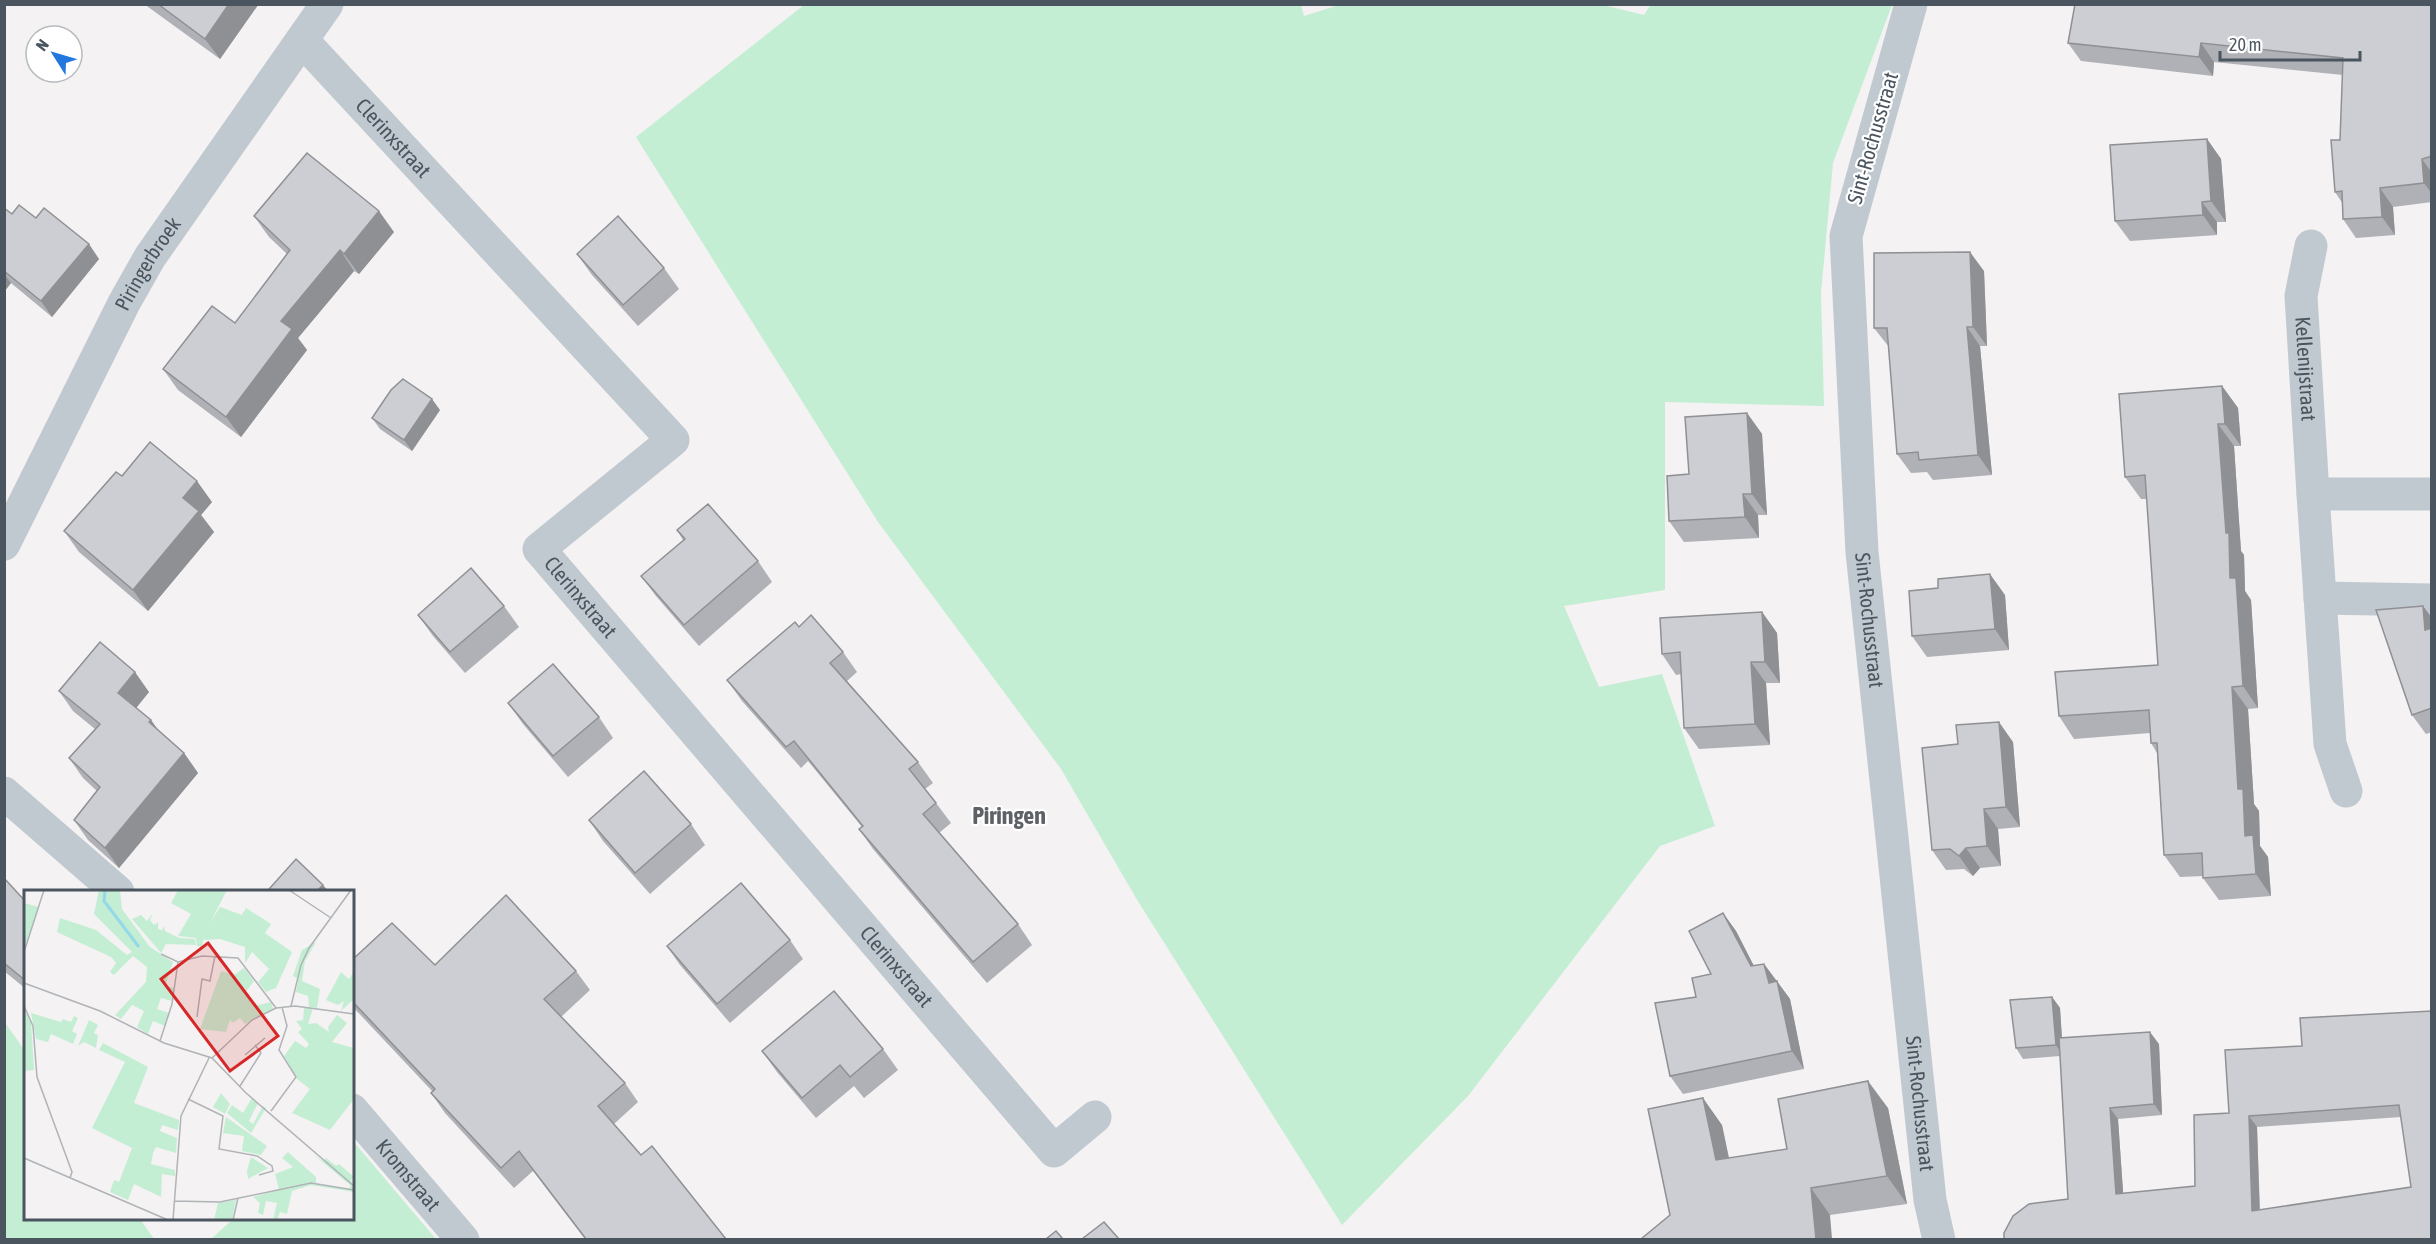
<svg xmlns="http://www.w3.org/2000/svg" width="2436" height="1244" font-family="'Asap Condensed',sans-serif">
<rect width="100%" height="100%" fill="#f4f2f2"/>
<!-- green -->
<g fill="#c4eed3">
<path d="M1301 5 1304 16 1342 4H1599L1644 15 1651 4 1892 5 1833 163 1821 293 1824 406 1665 402V590L1564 606 1599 687 1662 674 1715 826 1660 846 1468 1096 1342 1225 1136 898 1061 769 878 522 636 137 804 5Z"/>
<path d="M4 1021 25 1051 26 1218 140 1219 154 1239H5Z"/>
<path d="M353 1141 436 1239H211L233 1219 352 1218Z"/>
</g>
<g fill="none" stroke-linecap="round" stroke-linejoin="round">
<!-- minor -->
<g stroke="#c1c9d0" stroke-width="33">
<path id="s1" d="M1911 4 1846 236 1862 552 1930 1200 1939 1240"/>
<path id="s2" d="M302 40 673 440 539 549 1054 1151 1095 1117"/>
<path id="s3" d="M2311 246 2301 296 2313 494 2330 744 2346 791"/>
<path d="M2313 494H2432"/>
<path id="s4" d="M4 544 124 303 150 257 327 4"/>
<path d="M2320 598 2432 600"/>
<path d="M4 793 118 892"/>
<path id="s5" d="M352 1110 463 1240"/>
</g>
</g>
<!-- wall -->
<g fill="#afb1b6" fill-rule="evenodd">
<path d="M144 4 258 5 220 59Z"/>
<path d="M2432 4V202L2393 207 2395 235 2356 238 2343 219V204L2335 192 2340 140 2343 75 2214 62 2213 76 2081 61 2068 43 2328 5Z"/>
<path d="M2207 139 2221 159 2226 222H2217V235L2130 241 2115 221Z"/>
<path d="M4 208 12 214 36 218 99 259 52 317 11 283 4 292Z"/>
<path d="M254 216 394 232 359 274 354 271 298 338 307 350 241 437 178 390 163 369 235 323 287 254 269 237Z"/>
<path d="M577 254 664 268 679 289 638 326 592 275Z"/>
<path d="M1984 271 1987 346H1980L1992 475 1933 480 1927 472 1911 473 1897 454 1889 347 1874 328Z"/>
<path d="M2222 386 2238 408 2241 446H2234L2241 551 2244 555 2245 591 2251 600 2258 708 2248 709 2254 804 2259 811 2260 846 2268 857 2271 896 2219 900 2203 878V876L2180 877 2164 855 2157 753 2151 743 2150 733 2074 739 2059 716 2158 665 2147 499H2141L2125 477Z"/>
<path d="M440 410 412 451 380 429 372 418Z"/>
<path d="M1747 413 1762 434 1767 515H1758L1759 538 1684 542 1669 521 1689 474Z"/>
<path d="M122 476 212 502 201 515 214 532 148 611 79 552 64 531Z"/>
<path d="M677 530 758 561 772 582 699 646 656 596 641 576 683 540Z"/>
<path d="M2005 595 2009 650 1927 657 1912 636Z"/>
<path d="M504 606 519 627 465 673 433 636 418 615Z"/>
<path d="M2423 606 2432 618V732L2426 734 2412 715Z"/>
<path d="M1762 612 1777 633 1780 683H1766L1770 745 1699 749 1684 728 1681 674 1676 675 1662 654Z"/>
<path d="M799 627 843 652 857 672 847 681 918 762 933 783 925 789 936 803 951 823 939 833 1018 924 1032 945 987 983 873 849 859 829 862 827 808 761 801 768 742 701 727 680Z"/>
<path d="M59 691 149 692 136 708 151 720 158 730 184 753 198 773 119 868 88 840 74 820 97 791 83 778 69 758 95 729 73 711Z"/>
<path d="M508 703 599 717 613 738 568 777 523 724Z"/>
<path d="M2013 742 2020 827 1998 829 2001 866 1980 868 1973 876 1964 869 1946 870 1932 850Z"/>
<path d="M589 820 691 824 705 845 650 894 603 841Z"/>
<path d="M4 878 26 902V989L4 971Z"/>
<path d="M1723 913 1736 931 1754 966 1764 964 1790 999 1804 1069 1683 1094 1670 1076 1696 997 1711 974Z"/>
<path d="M790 940 803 959 730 1023 680 965 667 946Z"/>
<path d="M352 960 435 965 576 971 590 990 561 1017 625 1083 638 1102 614 1124 641 1155 726 1239H585L533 1171 514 1188 445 1113 431 1093 433 1092 352 1006Z"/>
<path d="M2052 997 2060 1008 2062 1038 2159 1044 2162 1115 2118 1119 2123 1193 2195 1186 2229 1113 2302 1046 2432 1011V1239L2068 1199 2060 1056 2023 1059 2016 1048ZM2401 1117 2411 1187 2260 1210 2257 1127Z"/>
<path d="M883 1049 898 1070 864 1098 854 1086 816 1118 777 1072 762 1051Z"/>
<path d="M1888 1108 1907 1204 1830 1215H1670L1722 1125 1729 1158 1787 1149Z"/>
</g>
<!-- shaded-wall -->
<g fill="#8f9094">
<path d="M229 4 258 5 220 59 205 39Z"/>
<path d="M2201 43 2214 62 2213 76 2199 57Z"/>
<path d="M2207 139 2221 159 2226 222 2211 201Z"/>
<path d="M2422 159 2432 173V194L2424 183Z"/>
<path d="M2380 188 2393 207 2395 235 2382 217Z"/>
<path d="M2202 202 2217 222V235L2203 215Z"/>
<path d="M379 211 394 232 359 274 344 254Z"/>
<path d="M89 244 99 259 52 317 41 301Z"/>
<path d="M340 250 354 271 298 338 307 350 241 437 226 417 281 321Z"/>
<path d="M1970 252 1984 271 1987 346 1973 327Z"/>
<path d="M4 274 11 283 4 292Z"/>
<path d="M1967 327 1980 346 1992 475 1978 455Z"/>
<path d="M2222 386 2238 408 2241 446 2225 424Z"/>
<path d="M432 399 440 410 412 451 404 440Z"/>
<path d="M1747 413 1762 434 1767 515 1752 494Z"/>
<path d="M2218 424 2234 446 2241 551 2244 555 2245 591 2251 600 2258 708 2243 686 2230 578Z"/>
<path d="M197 481 212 502 201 515 214 532 148 611 133 590 183 498Z"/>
<path d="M1743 494 1758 515 1759 538 1745 517Z"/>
<path d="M1990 574 2005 595 2009 650 1995 629Z"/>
<path d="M2423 606 2432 618V639L2425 630Z"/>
<path d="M1762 612 1777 633 1780 683 1765 662Z"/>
<path d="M1751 662 1766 683 1770 745 1755 724Z"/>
<path d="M135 672 149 692 132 713 118 693Z"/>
<path d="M2232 687 2248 709 2254 804 2259 811 2260 846 2268 857 2271 896 2256 874 2245 836 2238 789Z"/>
<path d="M151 720 165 740 149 722Z"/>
<path d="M1999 722 2013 742 2020 827 2006 807Z"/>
<path d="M184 753 198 773 119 868 105 848Z"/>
<path d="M1984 809 1998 829 2001 866 1987 846Z"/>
<path d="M1966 848 1980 868 1973 876 1959 856Z"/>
<path d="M323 885 328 891H317Z"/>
<path d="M1723 913 1736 931 1763 984 1751 966Z"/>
<path d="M1764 964 1790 999 1804 1069 1792 1051 1769 983Z"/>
<path d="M2052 997 2060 1008 2063 1056 2056 1045Z"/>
<path d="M2150 1032 2159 1044 2162 1115 2154 1104Z"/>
<path d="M1868 1081 1888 1108 1907 1204 1887 1176Z"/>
<path d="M1703 1098 1722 1125 1735 1188 1716 1160Z"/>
<path d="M2110 1108 2118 1119 2124 1205 2116 1194Z"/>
<path d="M2249 1116 2257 1127 2260 1223 2252 1211Z"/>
<path d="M1811 1188 1830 1215 1832 1239H1816Z"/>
</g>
<!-- building -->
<g fill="#ccced4" stroke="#8f9094" stroke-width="1.5" fill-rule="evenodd">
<path d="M158 4H229L205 39Z"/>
<path d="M2075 4H2432V156L2422 159 2424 183 2380 188 2382 217 2343 219 2342 191 2335 192 2331 140H2340L2343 58 2201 43 2199 57 2068 43Z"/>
<path d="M2207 139 2211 201 2202 202 2203 215 2115 221 2110 145Z"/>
<path d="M307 153 379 211 344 254 340 250 281 321 292 329 226 417 163 369 212 306 235 323 290 250 254 216Z"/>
<path d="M19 205 36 218 44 208 89 244 41 301 4 271V208L12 214Z"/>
<path d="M618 216 664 268 623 305 577 254Z"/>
<path d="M1970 252 1973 327H1967L1978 455 1919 460 1918 452 1897 454 1887 328H1874V253Z"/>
<path d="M403 379 432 399 404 440 372 418 391 390Z"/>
<path d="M2222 386 2225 424H2218L2226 533H2229L2230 578H2236L2243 686 2232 687 2238 789H2243L2245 836 2253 835 2256 874 2203 878 2202 853 2164 855 2157 743H2151L2149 710 2059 716 2055 672 2158 665 2145 475 2125 477 2119 394Z"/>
<path d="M1747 413 1752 494H1743L1745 517 1669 521 1667 476 1689 474 1685 417Z"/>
<path d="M150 442 197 481 183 498 199 511 133 590 64 531 116 472 122 476Z"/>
<path d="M708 504 758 561 684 625 641 576 685 539 677 530Z"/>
<path d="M471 568 504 606 450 652 418 615Z"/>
<path d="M1990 574 1995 629 1912 636 1909 591 1938 588V579Z"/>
<path d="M2423 606 2425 630 2432 628V708L2412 715 2376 610Z"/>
<path d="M1762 612 1765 662H1751L1755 724 1684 728 1680 652 1662 654 1660 618Z"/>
<path d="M811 615 843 652 830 663 918 762 909 769 936 803 923 814 1018 924 973 962 859 829 863 826 794 741 786 747 727 680 795 622 799 627Z"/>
<path d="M100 642 135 672 118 693 151 720 149 722 184 753 105 848 74 820 100 787 69 758 100 724 59 691Z"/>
<path d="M553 664 599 717 553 756 508 703Z"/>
<path d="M1999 722 2006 807 1984 809 1987 846 1966 848 1959 856 1950 849 1932 850 1922 748 1958 744 1956 725Z"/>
<path d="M644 771 691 824 635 873 589 820Z"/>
<path d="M296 859 323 885 317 891H272L269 889Z"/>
<path d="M4 878 26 902V981L4 963Z"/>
<path d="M741 883 790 940 717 1004 667 946Z"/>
<path d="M506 895 576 971 544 999 625 1083 598 1106 641 1155 652 1146 726 1239H586L519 1151 501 1168 431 1093 435 1089 352 1001V960L392 923 435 965Z"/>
<path d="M1723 913 1751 966 1764 964 1769 983 1777 981 1792 1051 1670 1076 1655 1003 1696 997 1692 978 1711 974 1689 931Z"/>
<path d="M834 991 883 1049 850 1077 840 1065 802 1098 762 1051Z"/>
<path d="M2052 997 2056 1045 2016 1048 2010 1000Z"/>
<path d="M2432 1011V1239H2004V1233L2013 1216 2029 1204 2068 1199 2059 1038 2150 1032 2154 1104 2110 1108 2116 1194 2195 1186 2194 1115 2229 1113 2225 1050 2302 1046 2300 1018ZM2399 1105 2411 1187 2252 1211 2249 1116Z"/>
<path d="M1868 1081 1887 1176 1811 1188 1816 1239H1641L1670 1215 1648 1109 1703 1098 1716 1160 1787 1149 1778 1099Z"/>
<path d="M1104 1222 1119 1239H1082Z"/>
<path d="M1056 1231 1063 1239H1046Z"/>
</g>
<g text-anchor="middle" stroke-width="4.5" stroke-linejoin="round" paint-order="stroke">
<!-- street labels -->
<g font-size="21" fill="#4a555f" stroke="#fff">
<text dy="7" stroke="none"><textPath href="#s2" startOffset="134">Clerinxstraat</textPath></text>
<text transform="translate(1873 138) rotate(-74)" y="7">Sint-Rochusstraat</text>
<text dy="7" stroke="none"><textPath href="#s4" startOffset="315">Piringerbroek</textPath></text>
<text dy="7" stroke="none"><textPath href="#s3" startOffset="124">Kellenijstraat</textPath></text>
<text dy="7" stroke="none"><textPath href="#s2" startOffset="782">Clerinxstraat</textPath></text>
<text dy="7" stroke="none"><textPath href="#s1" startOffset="626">Sint-Rochusstraat</textPath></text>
<text dy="7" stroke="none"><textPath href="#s2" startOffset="1268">Clerinxstraat</textPath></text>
<text dy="7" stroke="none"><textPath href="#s1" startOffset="1112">Sint-Rochusstraat</textPath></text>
<text dy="7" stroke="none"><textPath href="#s5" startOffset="86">Kromstraat</textPath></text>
</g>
<!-- quarter labels -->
<g font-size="24" font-weight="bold" fill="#5e6267" stroke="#fff">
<text x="1009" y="824">Piringen</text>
</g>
</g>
<!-- overview -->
<g transform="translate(24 890)">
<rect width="330" height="330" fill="#f4f2f2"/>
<path d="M75 0H96L98 19 126 57 149 72 141 96 151 98 148 111 137 108 133 119 145 123 141 136 129 131 124 144 113 137 120 121 108 115 97 129 91 125 122 92 123 77 109 66 90 85 86 82 92 73 87 67 33 42 36 28 72 40 103 65 108 62 70 24ZM154 0H203L186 33 196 17 218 25 222 18 247 34 241 43 268 62 252 98 242 102 234 92 245 79 228 62 221 73V57L196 49 180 50V47L178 57 173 56 172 48 154 46 167 24 147 13ZM0 13 15 17 0 60ZM129 23 126 30 130 35 134 32V39L138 40 140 36 141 41 155 48 171 49 172 55 142 54 137 63 108 29 117 25 123 31ZM292 52 281 71 278 91 296 99 293 118 285 117 284 106 272 102 276 78 273 88 269 86 278 60ZM220 78 230 91 221 103 230 116 247 112 249 119 221 134 216 128 209 133 206 130 202 142 176 139 197 81 210 85ZM317 82 325 89 330 82V109L317 121 320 111 314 115 302 110ZM280 117 289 118 284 134 292 133 305 142 304 137 313 125 323 133 308 152 330 158V209L306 240 268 223 286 199 273 189 260 166 271 151 282 158 285 154 274 142 278 139 272 131 279 130ZM0 119 7 132 10 180 0 181ZM7 123 37 132 39 129 47 132 50 126 54 128 48 141 53 144 49 154 27 144 24 152 12 149ZM65 130 74 135 70 143 74 145 72 158 60 152 54 156ZM79 153 124 177 110 213 155 230 154 240 138 235 136 241 153 248 152 263 132 257 129 263 127 274 151 280V286L138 284 137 307 110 294 104 310 86 302 90 290 95 292 108 258 68 238 101 172 75 160ZM197 203 206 214 201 224 189 217ZM228 208 234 213 225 231 229 234 239 216 242 218 227 243 203 223 208 215 219 223ZM202 227 243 256 237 265 218 261 220 246 199 243ZM264 262 292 287V294L326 299V295L289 264 299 271 302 268 312 276 315 274 330 287 327 290 330 302 287 295 268 301 263 324 256 322 253 330H249L253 313 242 311 239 325 234 323 236 313 229 307 255 300 251 284 269 277 258 268ZM227 267 244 278 224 289 223 281ZM212 310 208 330H190L194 313Z" fill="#c4eed3"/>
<path fill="none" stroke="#93d9e9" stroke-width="3" d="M81 0 80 11 115 57"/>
<path fill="none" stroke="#b0b3b7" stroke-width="1.5" d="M265 0 307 28M0 62 20 0M137 64 154 72 178 66 214 68 252 118M0 93 76 121 140 153 188 168 222 203 330 296M0 116 9 136 13 187 48 282 46 288M267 116 277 75 285 58 327 0M173 127 178 89 186 91 191 66M136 151 148 114 154 72M221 165 241 148M188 168 228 130 252 118 271 116 330 124M216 196 237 163 231 155M164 209 199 226 195 259 233 266 248 276 249 281 235 285M247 221 272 187 255 160 263 136 258 117M0 268 144 330M150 311 196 312 287 293 330 300M149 330 157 226 185 168M209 330 214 308"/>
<path fill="#d62828" fill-opacity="0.15" stroke="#d62828" stroke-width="3" d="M184 53 254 146 206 181 137 89Z"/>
<rect width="330" height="330" fill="none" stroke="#4a555f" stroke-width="3"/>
</g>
<!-- border -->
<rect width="2436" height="1244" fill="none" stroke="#4a555f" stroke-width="12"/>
<!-- north arrow -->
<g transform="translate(54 54) rotate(307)"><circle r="28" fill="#ffffff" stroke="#b7bbbf" stroke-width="1.5"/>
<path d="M0-4.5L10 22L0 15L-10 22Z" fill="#2278de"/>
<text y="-9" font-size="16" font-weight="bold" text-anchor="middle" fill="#4a555f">N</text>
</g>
<!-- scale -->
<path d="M2220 51v9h140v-9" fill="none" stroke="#4a555f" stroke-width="3"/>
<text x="2229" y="51" font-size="18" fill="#4a555f" stroke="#ffffff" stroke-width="4.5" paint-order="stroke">20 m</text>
</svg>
